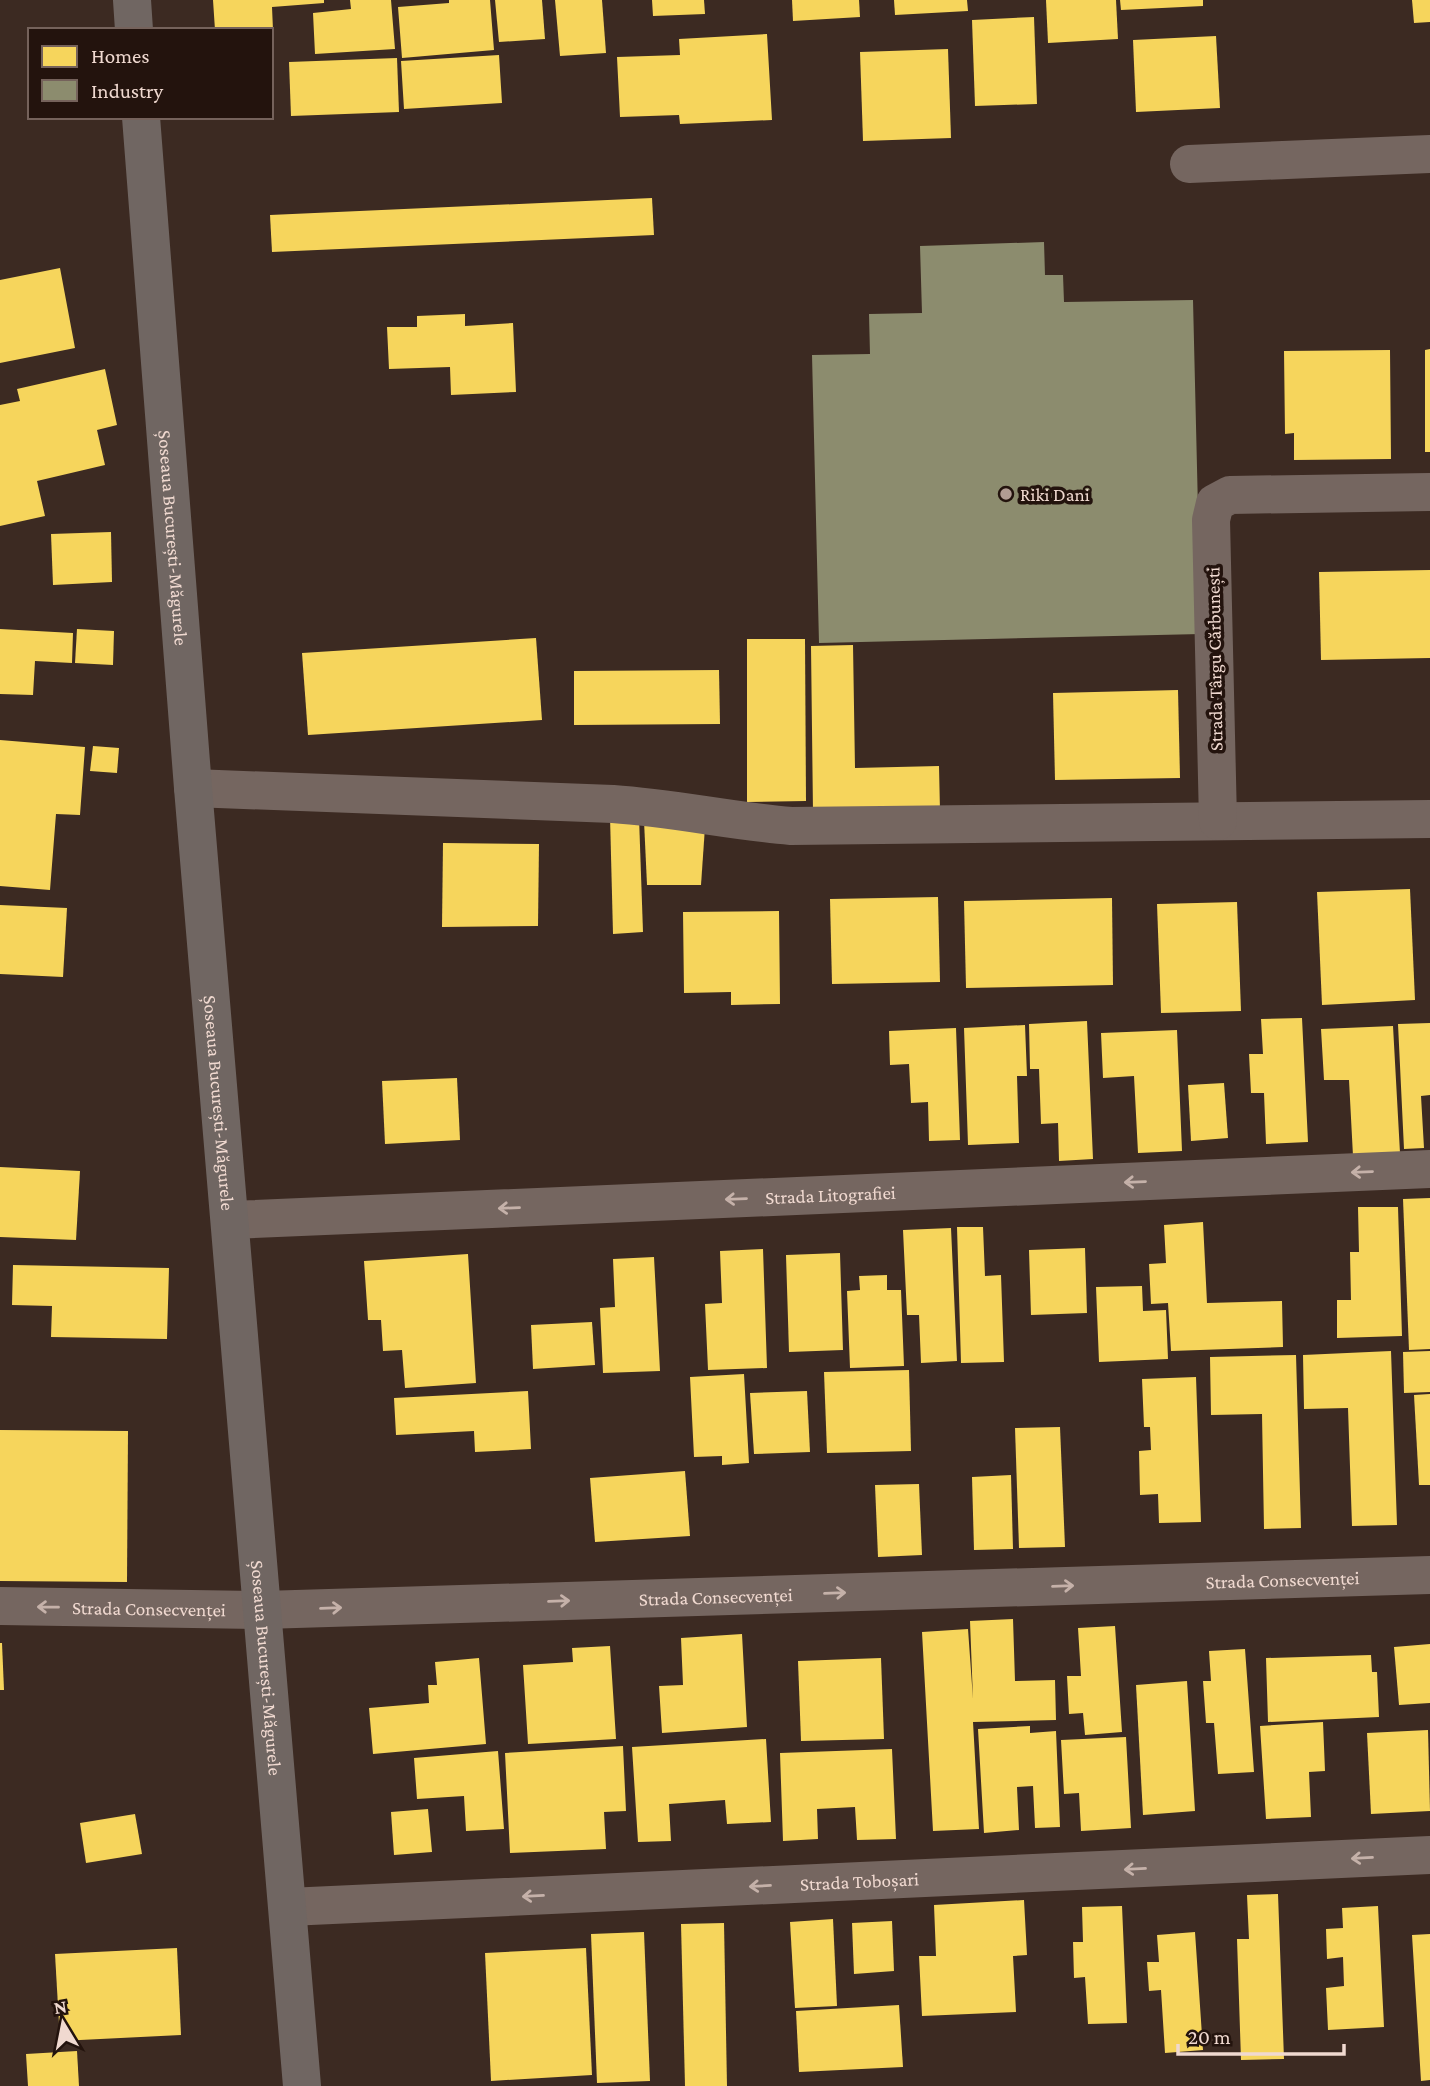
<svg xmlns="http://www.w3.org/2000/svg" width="1430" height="2086" font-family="'Crimson Pro',serif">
<rect width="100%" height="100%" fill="#3c2a22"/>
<!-- homes -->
<g fill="#f6d55c">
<path d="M213 0H324V3L272 7 273 30H215Z"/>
<path d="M350 0H391L395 49 315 54 313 13 351 9Z"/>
<path d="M449 0H490L494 50 402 58 398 7 449 3Z"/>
<path d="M495 0H542L545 39 499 42Z"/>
<path d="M555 0H602L606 53 560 56Z"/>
<path d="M652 0H704L705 14 653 16Z"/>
<path d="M792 0H859L860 17 793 21Z"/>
<path d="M894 0H967L968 11 895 15Z"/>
<path d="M1046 0H1116L1118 39 1048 43Z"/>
<path d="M1120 0H1203V6L1121 10Z"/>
<path d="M1412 0H1430V22L1414 23Z"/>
<path d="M1034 17 1037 104 975 106 972 20Z"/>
<path d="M767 34 772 120 680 124 679 115 620 117 617 57 680 55 679 39Z"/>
<path d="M1216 36 1220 108 1136 112 1133 40Z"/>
<path d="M948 49 951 138 863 141 860 52Z"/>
<path d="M499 55 502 103 404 109 401 61Z"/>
<path d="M397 58 399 112 291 116 289 62Z"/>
<path d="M652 198 654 235 272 252 270 215Z"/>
<path d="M60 268 75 348 0 363V280Z"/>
<path d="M465 314V326L513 323 516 392 451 395 450 367 389 369 387 327H417V316Z"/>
<path d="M1430 349V452H1425V350Z"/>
<path d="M1390 350 1391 459 1294 460V433L1285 434 1284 351Z"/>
<path d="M105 369 117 425 97 430 105 465 37 481 45 516 0 526V405L20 401 17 389Z"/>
<path d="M111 532 112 582 53 585 51 534Z"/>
<path d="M1430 570V658L1321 660 1319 572Z"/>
<path d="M0 629 73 633 72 663 35 661 33 695 0 694Z"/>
<path d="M77 629 114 631 113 665 75 663Z"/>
<path d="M536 638 542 720 308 735 302 653Z"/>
<path d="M747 639H805L806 801 747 802Z"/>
<path d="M853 645 855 768 939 766 940 811 813 813 811 646Z"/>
<path d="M719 670 720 724 574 725V671Z"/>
<path d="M1178 690 1180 778 1055 780 1053 693Z"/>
<path d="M0 740 85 747 80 815 56 814 50 890 0 886Z"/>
<path d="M93 746 119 748 117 773 90 771Z"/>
<path d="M610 816 639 817 643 932 613 934Z"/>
<path d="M644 821 705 827 701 885H647Z"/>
<path d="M443 843 539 844 538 926 442 927Z"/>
<path d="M1410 889 1415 1000 1322 1005 1317 892Z"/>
<path d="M938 897 940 982 832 984 830 899Z"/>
<path d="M1112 898 1113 985 966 988 964 901Z"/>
<path d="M1237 902 1241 1011 1161 1013 1157 904Z"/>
<path d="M0 905 67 908 63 977 0 974Z"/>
<path d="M779 911 780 1004 731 1005V992L684 993 683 912Z"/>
<path d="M1302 1018 1308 1142 1266 1144 1264 1093H1251L1249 1054H1263L1261 1019Z"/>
<path d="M1087 1021 1093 1159 1059 1161 1058 1123 1041 1124 1039 1069H1030L1029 1024Z"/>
<path d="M1430 1023V1095L1421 1096 1424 1148 1404 1149 1398 1024Z"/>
<path d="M1025 1025 1027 1076H1017L1019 1143 968 1145 964 1028Z"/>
<path d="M1393 1026 1400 1153 1353 1156 1349 1080H1324L1321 1029Z"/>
<path d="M956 1028 960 1140 929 1141 928 1102 911 1103 909 1064 890 1065 889 1031Z"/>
<path d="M1177 1030 1182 1151 1138 1153 1134 1076 1103 1078 1101 1033Z"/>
<path d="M457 1078 460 1140 385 1144 382 1081Z"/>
<path d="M1224 1083 1228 1138 1191 1141 1188 1085Z"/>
<path d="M0 1167 80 1171 76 1240 0 1237Z"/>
<path d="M1430 1198V1349L1409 1350 1403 1199Z"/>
<path d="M1358 1207H1398L1402 1336 1337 1338V1300H1351L1350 1252H1359Z"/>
<path d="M1203 1222 1207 1303 1282 1301 1283 1347 1171 1351 1168 1303 1151 1304 1149 1264 1166 1263 1164 1225Z"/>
<path d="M957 1227H983L985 1276 1001 1275 1004 1362 961 1363Z"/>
<path d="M951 1228 957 1361 921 1363 919 1315H907L903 1230Z"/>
<path d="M1085 1248 1087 1313 1031 1315 1029 1250Z"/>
<path d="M763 1249 767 1368 708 1370 705 1304 722 1303 720 1251Z"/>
<path d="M840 1253 843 1350 789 1352 786 1255Z"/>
<path d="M468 1254 476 1383 405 1388 402 1350 383 1351 381 1320H368L364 1261Z"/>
<path d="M654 1257 660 1371 603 1373 600 1308 615 1307 613 1259Z"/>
<path d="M13 1265 169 1268 167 1339 51 1337 52 1306 12 1305Z"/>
<path d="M887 1275V1290H901L904 1366 850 1368 847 1291 860 1290 859 1276Z"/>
<path d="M1142 1286 1143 1311 1166 1310 1168 1359 1099 1362 1096 1287Z"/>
<path d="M592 1322 595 1365 533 1369 531 1325Z"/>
<path d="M1391 1351 1397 1525 1352 1526 1348 1408 1304 1409 1303 1355Z"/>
<path d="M1430 1351V1392L1404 1393 1403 1352Z"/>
<path d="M1296 1355 1301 1528 1264 1529 1262 1414 1211 1415 1210 1357Z"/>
<path d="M909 1370 911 1451 827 1453 824 1372Z"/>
<path d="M744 1374 749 1463 722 1465V1456L694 1457 690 1377Z"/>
<path d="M1196 1377 1201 1522 1159 1523 1158 1494 1140 1495 1139 1451 1151 1450 1150 1427H1144L1142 1379Z"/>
<path d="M528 1391 531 1449 475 1452 474 1431 396 1435 394 1398Z"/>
<path d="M807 1391 810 1452 754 1454 750 1393Z"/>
<path d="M1430 1394V1485H1419L1414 1395Z"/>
<path d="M1060 1427 1065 1547 1019 1548 1015 1428Z"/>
<path d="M0 1430 128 1431 127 1582 0 1581Z"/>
<path d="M685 1471 690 1536 595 1542 590 1478Z"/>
<path d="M1011 1475 1013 1549 974 1550 972 1477Z"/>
<path d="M919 1484 922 1555 878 1557 875 1485Z"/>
<path d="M1013 1619 1015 1681 1055 1680 1056 1720 973 1722 979 1829 933 1831 922 1632 968 1629 973 1699 970 1621Z"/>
<path d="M1115 1626 1122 1732 1085 1735 1083 1713 1069 1714 1067 1676H1081L1078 1628Z"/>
<path d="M742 1634 747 1727 662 1733 659 1686 683 1685 681 1638Z"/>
<path d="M0 1643H2L4 1690H0Z"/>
<path d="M1430 1644V1703L1399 1705 1394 1647Z"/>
<path d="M610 1646 616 1739 528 1744 523 1665 573 1662 572 1648Z"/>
<path d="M1245 1649 1254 1772 1218 1774 1214 1723H1206L1203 1681H1211L1209 1651Z"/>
<path d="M1371 1655 1372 1672H1377L1379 1717 1268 1722 1266 1658Z"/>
<path d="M479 1658 486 1744 373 1754 369 1708 429 1703 428 1685H437L435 1662Z"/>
<path d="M881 1658 884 1739 801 1741 798 1661Z"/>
<path d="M1187 1681 1195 1811 1143 1815 1136 1685Z"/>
<path d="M1323 1722 1325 1771 1309 1772 1311 1817 1266 1819 1260 1726Z"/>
<path d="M1030 1726V1733L1056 1731 1060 1827 1035 1828 1033 1786 1017 1787 1019 1830 984 1833 978 1729Z"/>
<path d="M1428 1730 1430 1811 1371 1814 1367 1733Z"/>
<path d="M1126 1737 1131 1828 1081 1831 1079 1793 1064 1794 1061 1740Z"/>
<path d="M766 1739 771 1822 727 1824 725 1800 669 1804 671 1841 638 1842 632 1747Z"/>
<path d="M623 1746 626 1811 604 1812 606 1849 510 1853 505 1753Z"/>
<path d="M892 1749 896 1839 857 1840 855 1807 817 1809 818 1839 783 1841 780 1753Z"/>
<path d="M498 1751 504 1829 466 1831 464 1796 417 1799 414 1758Z"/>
<path d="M428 1809 432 1852 394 1855 391 1812Z"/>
<path d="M135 1814 142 1854 86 1863 80 1823Z"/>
<path d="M1278 1894 1284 2059 1241 2060 1237 1939H1249L1247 1895Z"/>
<path d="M1024 1900 1027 1955 1013 1956 1016 2012 922 2016 919 1956H936L934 1905Z"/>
<path d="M1122 1906 1127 2023 1088 2024 1085 1977 1074 1978 1073 1942H1083L1082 1907Z"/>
<path d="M1378 1906 1384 2027 1328 2030 1326 1988 1344 1986 1343 1957 1327 1959 1326 1929 1343 1928 1342 1908Z"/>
<path d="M833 1919 837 2006 795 2008 790 1922Z"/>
<path d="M892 1921 894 1971 854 1974 852 1923Z"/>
<path d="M724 1923 727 2086H685L681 1924Z"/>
<path d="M644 1932 650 2081 597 2083 591 1934Z"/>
<path d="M1195 1932 1203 2050 1165 2053 1161 1990 1149 1991 1147 1962H1159L1157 1935Z"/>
<path d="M1430 1934V2080L1421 2081 1412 1935Z"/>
<path d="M177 1948 181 2035 60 2041 55 1954Z"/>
<path d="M586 1948 592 2075 491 2081 485 1953Z"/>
<path d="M899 2005 903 2067 799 2072 796 2011Z"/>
<path d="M77 2051 79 2086H28L26 2054Z"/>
</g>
<!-- industry -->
<path fill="#8c8c6e" d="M1044 242 1045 275H1063L1064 302 1193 300 1201 634 819 643 812 355 870 354 869 314 922 313 920 246Z"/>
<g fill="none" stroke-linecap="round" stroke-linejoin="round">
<!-- street -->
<g stroke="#756660" stroke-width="38">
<path d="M1189 164 1430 154"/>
<path d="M193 788 613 804C673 808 731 821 791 826L1430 819"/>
<path d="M1218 821 1211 520 1215 503 1230 495 1430 492"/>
<path id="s1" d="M231 1220 1430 1169"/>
<path id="s2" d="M0 1606 263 1610 1430 1575"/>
<path id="s3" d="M288 1907 1430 1855"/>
</g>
<!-- secondary -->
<g stroke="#706662" stroke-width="38">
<path d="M132 0 134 30"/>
<path id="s4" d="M141 117 193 788 302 2086"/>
</g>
</g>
<!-- one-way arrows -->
<defs><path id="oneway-shaft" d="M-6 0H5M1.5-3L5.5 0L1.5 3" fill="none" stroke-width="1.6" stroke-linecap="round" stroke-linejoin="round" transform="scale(1.75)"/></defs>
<g stroke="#c5b1a9">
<use href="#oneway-shaft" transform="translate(1362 1172) rotate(178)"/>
<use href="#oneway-shaft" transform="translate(1135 1182) rotate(178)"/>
<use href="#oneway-shaft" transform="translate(736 1199) rotate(178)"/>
<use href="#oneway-shaft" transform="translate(509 1208) rotate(178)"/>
<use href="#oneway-shaft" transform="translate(1063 1586) rotate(-2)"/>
<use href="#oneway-shaft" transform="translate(835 1593) rotate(-2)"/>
<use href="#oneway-shaft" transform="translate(559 1601) rotate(-2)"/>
<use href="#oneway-shaft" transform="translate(48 1607) rotate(-179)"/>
<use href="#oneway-shaft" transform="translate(331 1608) rotate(-2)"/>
<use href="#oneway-shaft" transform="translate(1362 1858) rotate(177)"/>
<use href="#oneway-shaft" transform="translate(1135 1869) rotate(177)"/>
<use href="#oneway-shaft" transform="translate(760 1886) rotate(177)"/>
<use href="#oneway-shaft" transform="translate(533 1896) rotate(177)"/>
</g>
<!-- markers -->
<circle fill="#b19c93" stroke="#23130d" stroke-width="2.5" cx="1006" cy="494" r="7"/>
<g text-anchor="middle" stroke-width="7" stroke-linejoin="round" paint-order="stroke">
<!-- poi labels -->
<g font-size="19" fill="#f0d9d0" stroke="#23130d" text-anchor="start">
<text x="1020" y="501">Riki Dani</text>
</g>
<!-- street labels -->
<g font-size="19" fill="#f0d9d0" stroke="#23130d">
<text dy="7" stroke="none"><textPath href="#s4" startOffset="422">Șoseaua București-Măgurele</textPath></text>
<text transform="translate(1214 659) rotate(-91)" y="7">Strada Târgu Cărbunești</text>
<text dy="7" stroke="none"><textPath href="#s4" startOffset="989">Șoseaua București-Măgurele</textPath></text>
<text dy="7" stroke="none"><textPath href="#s1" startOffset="600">Strada Litografiei</textPath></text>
<text dy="7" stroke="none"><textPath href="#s2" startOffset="1283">Strada Consecvenței</textPath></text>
<text dy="7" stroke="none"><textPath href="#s2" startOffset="716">Strada Consecvenței</textPath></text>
<text dy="7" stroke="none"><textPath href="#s2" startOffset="149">Strada Consecvenței</textPath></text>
<text dy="7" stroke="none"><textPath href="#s4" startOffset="1556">Șoseaua București-Măgurele</textPath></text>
<text dy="7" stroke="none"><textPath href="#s3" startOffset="572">Strada Toboșari</textPath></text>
</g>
</g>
<!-- legend -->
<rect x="28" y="28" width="245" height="91" fill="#23130d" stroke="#75625b" stroke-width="2"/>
<rect x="42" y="46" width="35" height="21" fill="#f6d55c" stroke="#75625b" stroke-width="2"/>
<text x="91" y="63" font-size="21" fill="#f0d9d0">Homes</text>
<rect x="42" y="80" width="35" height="21" fill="#8c8c6e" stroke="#75625b" stroke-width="2"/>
<text x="91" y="98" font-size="21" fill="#f0d9d0">Industry</text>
<!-- north arrow -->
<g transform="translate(63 2023) rotate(350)" stroke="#23130d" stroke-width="5" paint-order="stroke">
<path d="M0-5L12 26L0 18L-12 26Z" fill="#f0d9d0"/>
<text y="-10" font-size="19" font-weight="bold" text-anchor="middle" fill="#f0d9d0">N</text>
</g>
<!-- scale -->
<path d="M1178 2044v10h166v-10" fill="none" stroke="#f0d9d0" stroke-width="3.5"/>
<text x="1188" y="2044" font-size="21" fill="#f0d9d0" stroke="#23130d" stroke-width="5" paint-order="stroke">20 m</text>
</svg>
